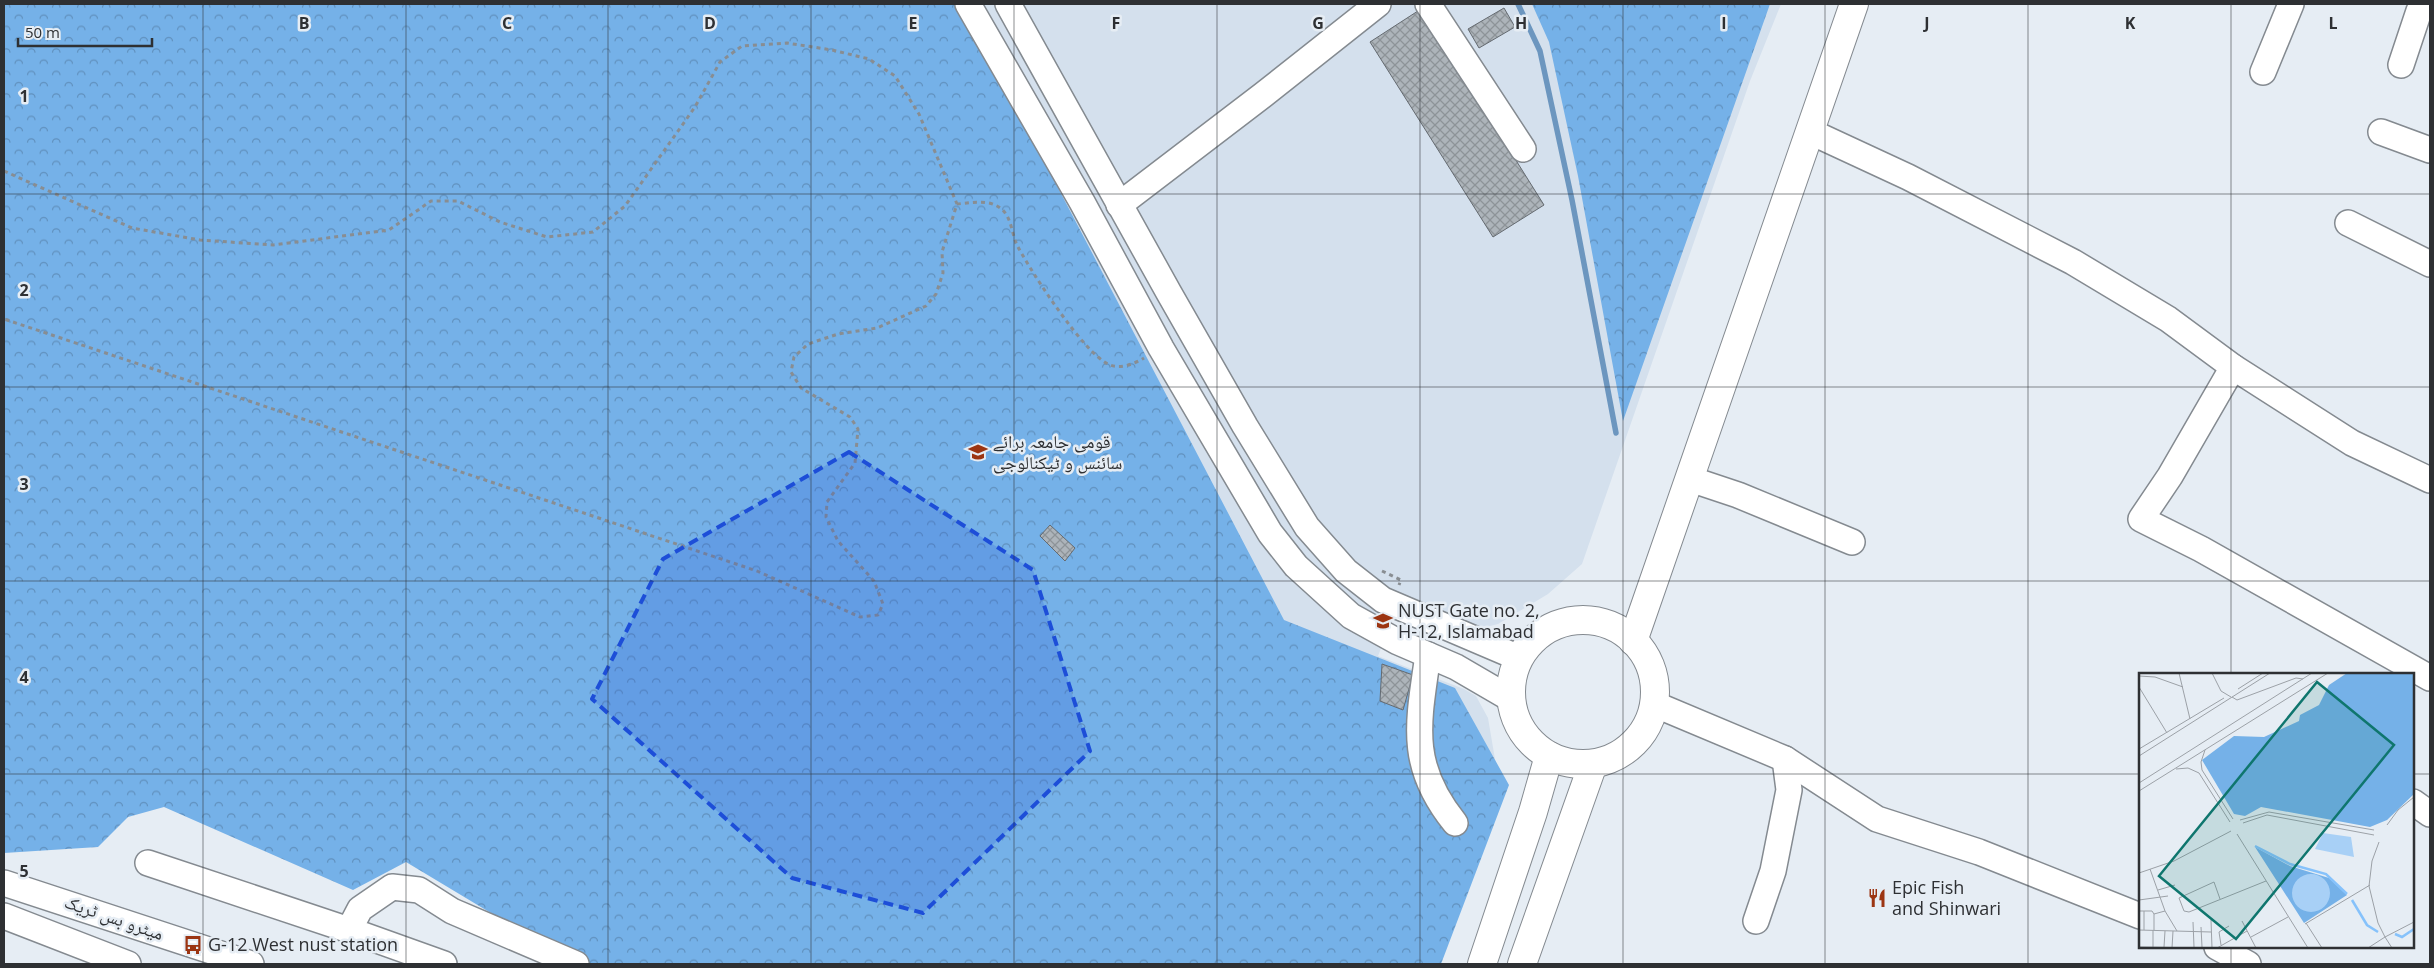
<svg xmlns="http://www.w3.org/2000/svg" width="2434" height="968" font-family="'Open Sans','Noto Naskh Arabic',sans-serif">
<defs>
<pattern id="forest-crowns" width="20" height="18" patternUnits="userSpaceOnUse" patternTransform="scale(1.25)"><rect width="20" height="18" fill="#75b1e8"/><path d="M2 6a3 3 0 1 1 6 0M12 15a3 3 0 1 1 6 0" fill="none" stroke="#6090bd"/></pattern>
<pattern id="building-cross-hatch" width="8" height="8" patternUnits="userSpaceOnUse" patternTransform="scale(1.25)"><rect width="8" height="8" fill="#adb4ba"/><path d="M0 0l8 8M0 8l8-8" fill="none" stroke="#8d9398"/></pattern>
</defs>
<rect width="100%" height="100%" fill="#e6edf4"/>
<!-- built -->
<path fill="#d4e0ed" d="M4 4H1781L1750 81 1582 564 1548 594 1498 624 1474 630 1400 599 1378 656 1464 689 1476 696 1488 718 1496 765Z"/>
<!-- forest -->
<g fill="url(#forest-crowns)">
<path d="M4 4H957L1043 159 1284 620 1455 688 1509 785 1441 964H585L556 952 406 862 353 890 164 807 128 817 98 847 4 853Z"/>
<path d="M1532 4H1770L1623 421 1578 176 1549 42Z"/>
</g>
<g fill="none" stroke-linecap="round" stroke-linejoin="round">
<!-- stream -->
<path stroke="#6c96bf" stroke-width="5.5" d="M1518 4 1540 51 1572 200 1616 433"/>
</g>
<!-- building -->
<g fill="url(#building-cross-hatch)" stroke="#646a70">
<path d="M1504 8 1515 27 1479 48 1468 29Z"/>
<path d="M1421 9 1544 205 1493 237 1370 42Z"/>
<path d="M1050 525 1075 548 1065 561 1040 536Z"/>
<path d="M1382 664 1413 675 1403 710 1380 701Z"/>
</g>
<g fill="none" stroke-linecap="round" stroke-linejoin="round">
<!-- minor casing -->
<g stroke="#848a90" stroke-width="28">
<g id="minor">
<path d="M968 4 1082 202 1161 348 1270 533 1296 566 1351 616 1398 642 1456 667 1511 699"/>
<path d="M1008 4 1169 293 1245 426 1307 527 1346 571 1383 600 1519 658"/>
<path d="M1428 4 1523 149"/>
<path d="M2401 65 2419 11"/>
<path d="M2263 72 2291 4"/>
<path d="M1811 132 1908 177 2073 262 2168 319 2233 367 2352 443 2430 480"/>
<path d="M2381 132 2430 150"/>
<path d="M1119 205 1263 95 1378 4"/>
<path d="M2348 223 2430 264"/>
<path d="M2233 367 2170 476 2141 519 2201 549 2430 678"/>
<path d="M1690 479 1738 495 1852 542"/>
<path d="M1428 655C1418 724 1408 765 1455 823"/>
<path d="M1654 704 1785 759 1877 819 1979 852 2140 916"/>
<path d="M2413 802 2430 814"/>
<path d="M148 863 349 930"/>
<path d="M4 883 251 964"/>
<path d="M4 916 128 964"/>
<path d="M1756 921 1773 871 1789 790 1785 759"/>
<path d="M2217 947 2248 964"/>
<path d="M444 964 349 930 360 909 392 887 419 890 452 911 576 964"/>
</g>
</g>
<!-- major casing -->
<g stroke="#848a90" stroke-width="30">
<g id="major">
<circle cx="1583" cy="692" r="72"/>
<path d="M1633 641 1854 4"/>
<path d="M1482 964 1533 812 1549 756"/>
<path d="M1522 964 1593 764"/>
</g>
</g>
<!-- path -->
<g stroke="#888d92" stroke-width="3" stroke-dasharray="4 4" stroke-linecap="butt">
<path d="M4 171 132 228 200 240 273 245 389 230 431 201H458L500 222 547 237 593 232 625 206 695 107 720 62 742 46 787 43 832 50 869 59 895 76 919 114 957 204 942 252 943 273 936 294 926 306 877 328 838 334 808 344 794 357 791 372 801 388 850 417 858 429 855 463 827 502 826 517 838 541 874 581 883 604 878 615 860 617 757 571 4 319"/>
<path d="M957 204C968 203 985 200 995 205 1013 213 1010 232 1018 247 1032 273 1083 352 1108 364 1119 370 1134 364 1144 358"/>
<path d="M1382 571 1401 580 1399 585"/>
</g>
<!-- minor -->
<use href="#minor" stroke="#fff" stroke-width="25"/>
<!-- major -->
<use href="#major" stroke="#fff" stroke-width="28"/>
</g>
<!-- marked area -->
<path fill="#1d4ed8" fill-opacity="0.2" stroke="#1d4ed8" stroke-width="4" stroke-dasharray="10 6" stroke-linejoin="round" d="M849 452 1033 570 1090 751 923 913 792 878 592 699 663 559Z"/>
<!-- grid -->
<path fill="none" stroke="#2e3033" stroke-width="1" stroke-opacity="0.55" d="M203 4V964M406 4V964M608 4V964M811 4V964M1014 4V964M1217 4V964M1420 4V964M1623 4V964M1825 4V964M2028 4V964M2231 4V674M4 194H2430M4 387H2430M4 581H2430M4 774H2140M2413 774H2430M2231 947V964"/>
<!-- icons -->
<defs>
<g id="university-bare" transform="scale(1.5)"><path d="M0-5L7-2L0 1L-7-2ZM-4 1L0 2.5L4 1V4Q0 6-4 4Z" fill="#9c3512" stroke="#e6edf4" stroke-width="2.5" paint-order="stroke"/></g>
<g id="restaurant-bare" transform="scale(1.5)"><path d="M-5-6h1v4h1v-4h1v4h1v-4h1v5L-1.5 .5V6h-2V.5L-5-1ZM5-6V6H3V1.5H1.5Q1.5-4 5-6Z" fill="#9c3512" stroke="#e6edf4" stroke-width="2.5" paint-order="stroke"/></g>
<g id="bus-bare" transform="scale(1.5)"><path d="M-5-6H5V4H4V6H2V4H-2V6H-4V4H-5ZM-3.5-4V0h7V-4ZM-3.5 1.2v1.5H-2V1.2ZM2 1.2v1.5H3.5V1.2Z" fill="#9c3512" stroke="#e6edf4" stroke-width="2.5" paint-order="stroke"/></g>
</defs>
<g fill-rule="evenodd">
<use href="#university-bare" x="978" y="452"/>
<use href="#university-bare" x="1383" y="621"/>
<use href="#restaurant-bare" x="1877" y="898"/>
<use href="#bus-bare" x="193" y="945"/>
</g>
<g text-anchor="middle" stroke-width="5" stroke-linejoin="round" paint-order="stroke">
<!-- poi labels -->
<g font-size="18" fill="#2e3033" stroke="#e6edf4" text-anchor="start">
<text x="993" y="448">قومی جامعہ برائے<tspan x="993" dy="21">سائنس و ٹیکنالوجی</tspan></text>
<text x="1398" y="617">NUST Gate no. 2,<tspan x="1398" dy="21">H-12, Islamabad</tspan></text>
<text x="1892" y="894">Epic Fish<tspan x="1892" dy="21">and Shinwari</tspan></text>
<text x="208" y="951">G-12 West nust station</text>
</g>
<!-- street labels -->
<g font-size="18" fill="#2e3033" stroke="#e6edf4">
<text transform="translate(114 918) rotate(19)" y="6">میٹرو بس ٹریک</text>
</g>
</g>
<!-- overview -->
<g transform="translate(2139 673)">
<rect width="275" height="275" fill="#e6edf4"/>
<path d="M208 0H275V121L248 147 231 154 122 134 106 143 95 141 63 87 95 63 125 64 160 48 161 42 180 32 190 12ZM116 174 151 193 190 205 208 222 165 250Z" fill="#75b1e8"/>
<path d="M184 160 212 164 215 184 176 176ZM153 220a19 19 0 1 1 38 0a19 19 0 1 1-38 0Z" fill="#a8d0f6"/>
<path fill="none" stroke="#86c2fb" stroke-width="2.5" d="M116 173 151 191 187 201 208 221M213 227 228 252 239 259M256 261 263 264 275 256"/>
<path fill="none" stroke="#9ca1a7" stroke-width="1" d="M40 0 51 46M73 0 82 18 92 24M0 3 16 4 44 14M0 14 28 60M99 16 124 0M93 24 98 27 157 5 164 6M0 76 85 25M66 77 62 89 63 97 94 146M0 83 131 0M37 96 49 95 60 100 91 149M0 110 173 0M0 118 189 0M101 147 130 139 235 157M104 150 128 142 235 162M248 152 259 137 275 124M98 161 169 275M240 169 233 188 230 213 239 250 246 264 275 249M11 196 26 238 38 258M0 200 35 188 92 158M19 217 36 212M81 226 75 209 40 225 45 238 50 239 127 208M0 227 29 223M0 238H13L15 241 26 238M15 241V257M72 247 73 275M103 248 117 275M54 249 55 274M167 250 183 275M166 251 231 212M62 254 63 274M0 257 72 259M5 257V238M112 264 149 244M82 272 80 259 90 253M0 274 66 275M14 274V257M25 274 26 258M33 275 34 258M78 275 108 258M229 275 246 264 253 275"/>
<path fill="#0f766e" fill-opacity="0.15" stroke="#0f766e" stroke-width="2.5" d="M178 9 255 72 97 266 20 203Z"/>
<rect width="275" height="275" fill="none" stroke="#2e3033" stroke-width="2.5"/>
</g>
<g font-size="16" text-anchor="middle" font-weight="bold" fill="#2e3033" stroke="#e6edf4" stroke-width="5" stroke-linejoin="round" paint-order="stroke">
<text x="304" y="29">B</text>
<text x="507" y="29">C</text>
<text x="710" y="29">D</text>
<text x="913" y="29">E</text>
<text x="1116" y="29">F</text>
<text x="1318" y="29">G</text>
<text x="1521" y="29">H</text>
<text x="1724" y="29">I</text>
<text x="1927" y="29">J</text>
<text x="2130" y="29">K</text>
<text x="2333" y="29">L</text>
<text x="24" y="102">1</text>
<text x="24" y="296">2</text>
<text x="24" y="490">3</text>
<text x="24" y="683">4</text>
<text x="24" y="877">5</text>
</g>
<!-- border -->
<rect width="2434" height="968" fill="none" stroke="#2e3033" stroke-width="10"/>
<!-- scale -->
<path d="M18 38v8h134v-8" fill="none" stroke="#2e3033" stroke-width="2.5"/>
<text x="25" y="38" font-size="15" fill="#2e3033" stroke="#e6edf4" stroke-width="4" paint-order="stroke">50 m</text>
</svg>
